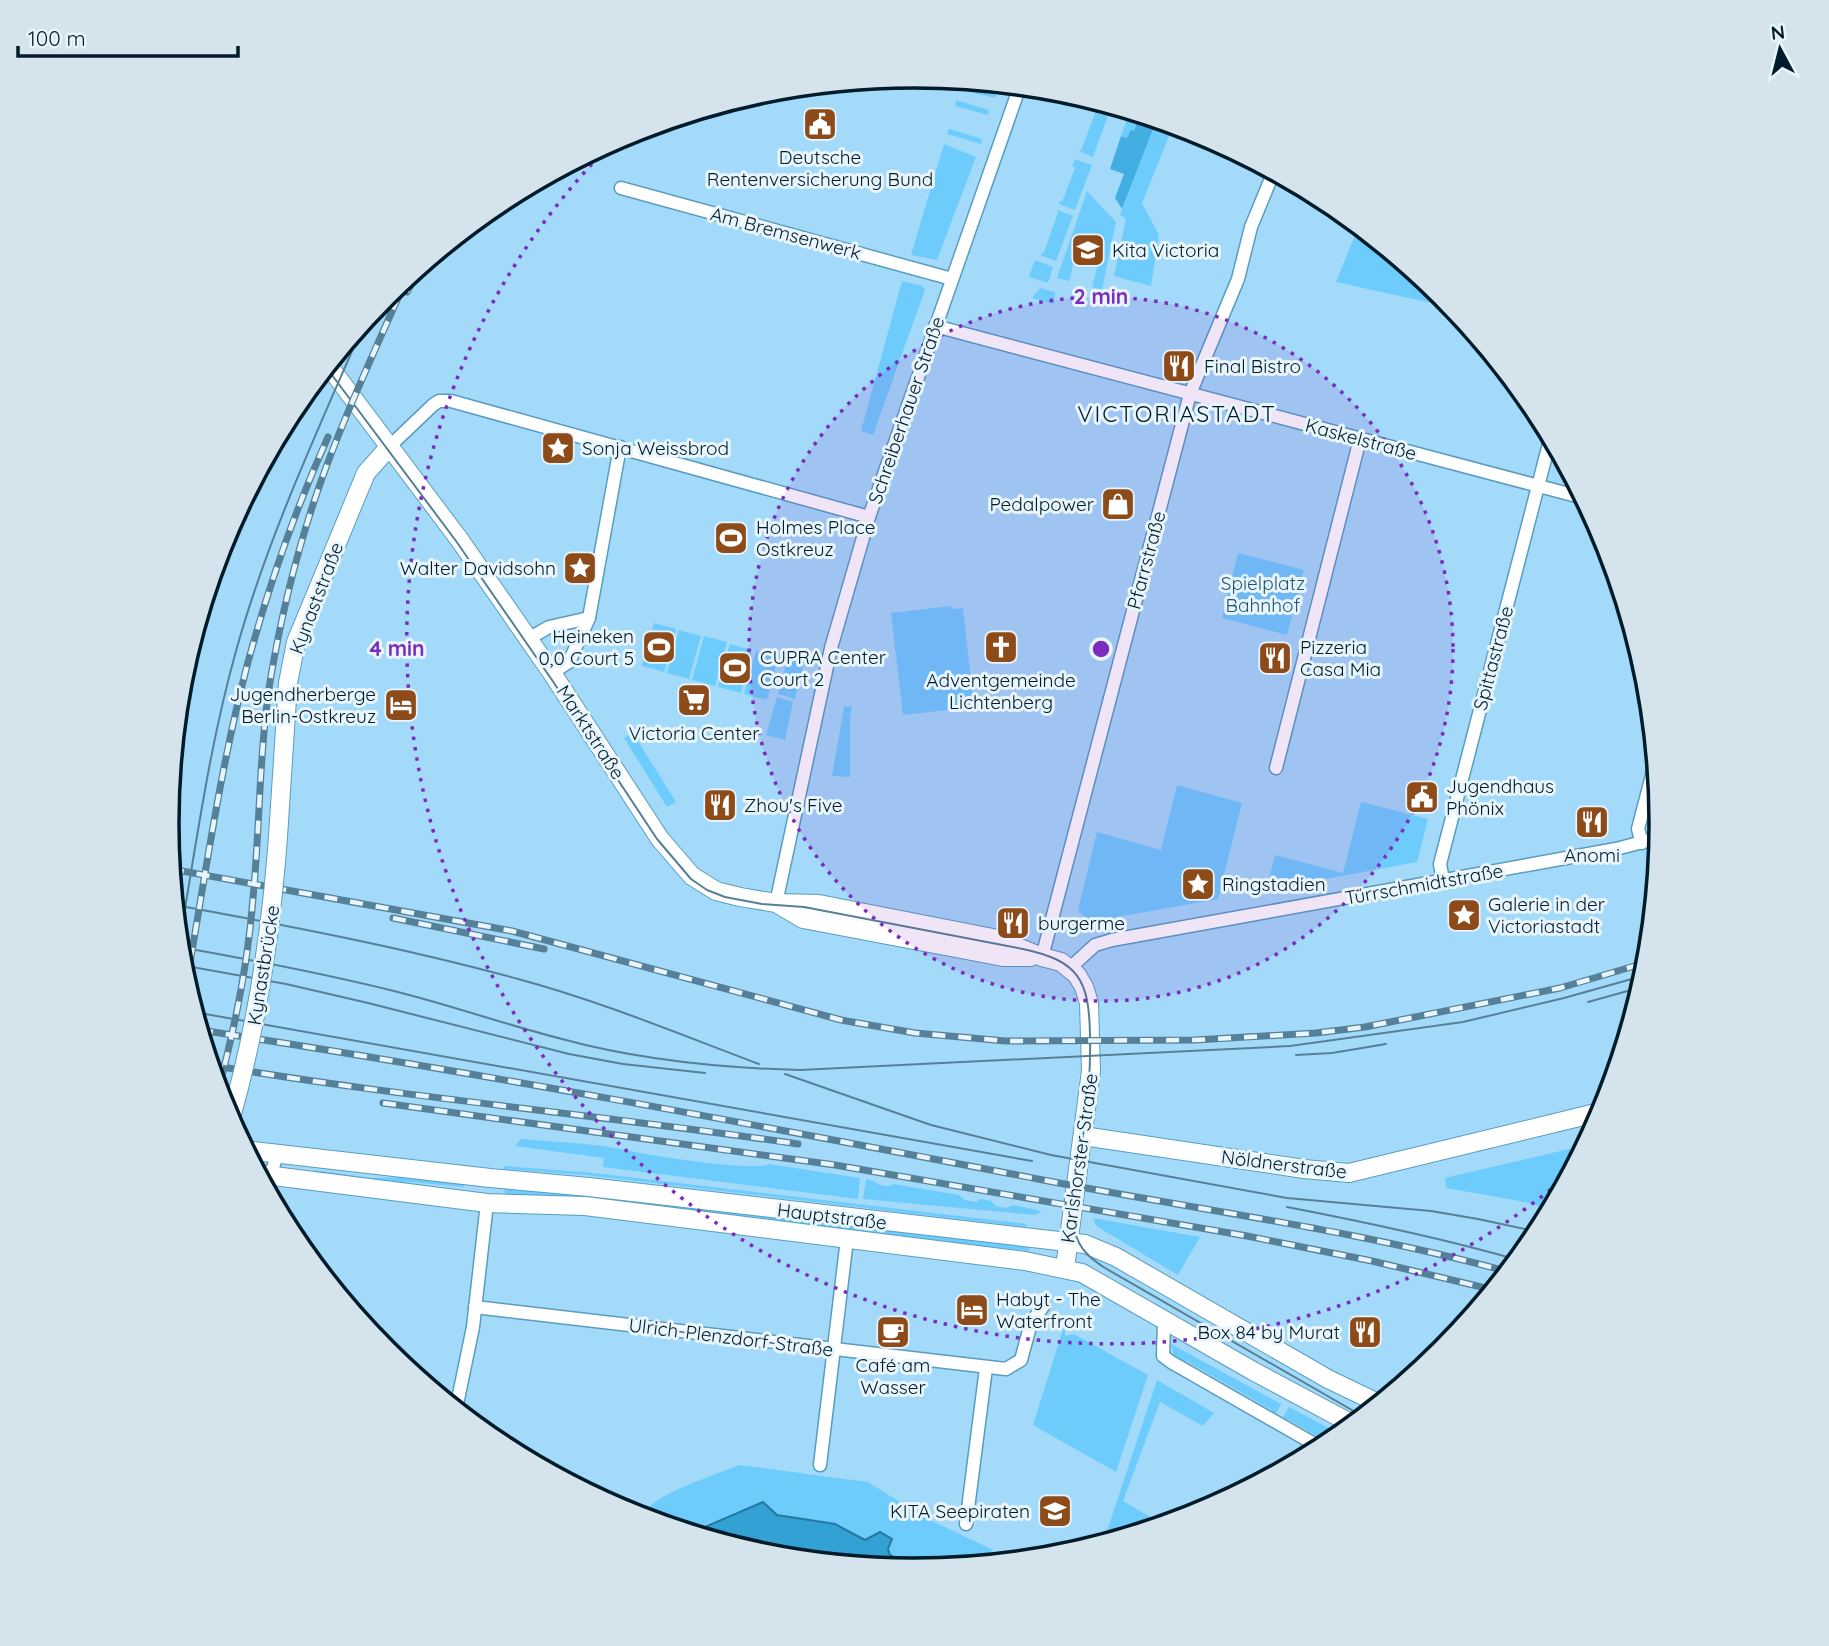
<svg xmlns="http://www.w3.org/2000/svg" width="1829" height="1646" font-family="Quicksand,sans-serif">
<rect width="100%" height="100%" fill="#a4daf9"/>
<!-- green -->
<g fill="#6eccfd">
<path d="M963 80 999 84 995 98 960 90Z"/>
<path d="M956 100 989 110 988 115 955 106Z"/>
<path d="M1094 108 1109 113 1093 157 1078 151 1081 150 1096 111 1093 110Z"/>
<path d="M1130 111 1140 114 1134 131 1128 138 1121 136Z"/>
<path d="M1157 119 1174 124 1142 203 1159 235 1151 286 1114 276 1126 219 1120 215Z"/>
<path d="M949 129 982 139 981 144 947 134Z"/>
<path d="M944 144 976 157 937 260 911 255Z"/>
<path d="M1075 159 1092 165 1075 210 1059 204 1060 201 1062 202 1075 168 1072 166Z"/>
<path d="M1087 191 1116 222 1102 290 1092 287 1104 240 1081 234 1069 281 1057 278Z"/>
<path d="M1057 210 1073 216 1056 261 1040 255 1044 252 1058 213Z"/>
<path d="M1359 225 1444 295 1454 308 1336 282Z"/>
<path d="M1035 260 1053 267 1048 283 1029 277Z"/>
<path d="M902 281 922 286 925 290 873 435 861 431Z"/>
<path d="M1040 288 1055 292 1054 304 1032 298Z"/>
<path d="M1238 553 1304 570 1287 635 1222 618Z"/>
<path d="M951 606 952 609 963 608 974 707 903 715 891 613Z"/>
<path d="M654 623 676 629 664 672 642 666Z"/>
<path d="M679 630 701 636 689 679 667 673Z"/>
<path d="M704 636 727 642 715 686 692 680Z"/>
<path d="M730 644 752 650 741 693 718 687Z"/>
<path d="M790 650 806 654 795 699 778 694Z"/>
<path d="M756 651 778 657 767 700 744 694Z"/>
<path d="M777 697 793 702 785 740 766 735Z"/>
<path d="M852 706 850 719V777L832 776 844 707Z"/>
<path d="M633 733 676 802 667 807 624 738Z"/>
<path d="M1177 785 1242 803 1218 899 1089 922 1078 910 1097 832 1161 850Z"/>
<path d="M1361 802 1428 819 1417 862 1266 890 1275 855 1343 873Z"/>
<path d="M521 1139C553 1142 595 1143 625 1150 647 1155 754 1172 769 1164L860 1178 858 1199 603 1167 604 1158 515 1146Z"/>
<path d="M1586 1145 1552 1210 1525 1202 1446 1188 1445 1178Z"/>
<path d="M504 1166 594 1173 1027 1224 1026 1227 585 1175 504 1169Z"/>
<path d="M314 1170 371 1178 413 1177 464 1184V1187L412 1182 375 1183 314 1175Z"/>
<path d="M866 1179C877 1181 882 1190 894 1184L959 1195 965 1200 976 1202 981 1199 991 1201 996 1206 1006 1208 1013 1205 1042 1211 1035 1215 863 1199Z"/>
<path d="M504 1188 594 1194 1030 1246 1029 1251 505 1197Z"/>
<path d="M1093 1218 1200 1237 1178 1275 1096 1226Z"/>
<path d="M1065 1323V1336L1074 1334 1148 1375 1116 1472 1033 1425Z"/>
<path d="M1171 1344 1281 1404 1274 1417 1271 1414 1272 1410 1186 1361 1183 1364 1174 1356Z"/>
<path d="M1157 1380 1214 1413 1203 1426 1160 1402 1123 1501 1164 1525 1103 1543Z"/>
<path d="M1289 1407 1342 1435 1331 1444 1287 1419 1281 1421Z"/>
<path d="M739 1465 868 1482 924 1517 993 1550 977 1565 919 1570 890 1555 888 1549 865 1540 835 1524 777 1515 763 1502 691 1533 638 1517C658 1492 710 1477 739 1465Z"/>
</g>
<!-- forest -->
<path fill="#43aee2" d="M1140 114 1157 119 1122 209 1115 198 1124 174 1110 169 1121 136 1127 138 1131 130 1134 131Z"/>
<!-- water -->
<path fill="#33a1d4" stroke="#2479a1" stroke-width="2" d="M763 1502 777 1515 835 1524 865 1540 880 1532 892 1539 888 1549 890 1555 919 1570 768 1556 691 1533Z"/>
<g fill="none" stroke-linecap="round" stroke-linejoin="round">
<!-- street casing -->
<g stroke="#589dc0" stroke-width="15">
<g id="street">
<path d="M621 188 952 279"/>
<path d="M935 326 1584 498"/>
<path d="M390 446 433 405 439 401H451L869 517"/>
<path d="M528 639 549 627 589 618"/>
<path d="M552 673 569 662 589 618 620 447"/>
<path d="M1276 768 1360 439"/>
<path d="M1642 843 1638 829 1656 760"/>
<path d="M1443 880 1440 864 1551 436"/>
<path d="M776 903 831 648 869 517 1020 86"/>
<path d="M1042 957 1190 394 1238 279 1251 227 1274 171"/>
<path d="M1070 968 1095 945 1112 940 1616 849 1661 837"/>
<path d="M267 1191 277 1153"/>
<path d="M475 1307 1006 1369 1021 1360 1031 1323 1044 1305"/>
<path d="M1164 1321 1163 1356 1171 1362 1323 1449"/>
<path d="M456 1409 473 1327 487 1203"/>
<path d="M820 1465 847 1239"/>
<path d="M966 1524 986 1368"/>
</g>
</g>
<!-- secondary casing -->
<g stroke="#589dc0" stroke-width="20">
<g id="secondary">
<path d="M328 365 459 539 552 673 660 839 692 876 716 891 740 897 776 903 819 904 998 939 1042 957 1061 962 1077 975 1084 987 1089 1003 1091 1071 1065 1268"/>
<path d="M280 806 288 683 296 642 366 473 390 446"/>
<path d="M776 903 803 919 1003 957H1031"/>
<path d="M1083 1136 1304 1169 1349 1173 1604 1111"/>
<path d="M245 1150 490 1178 589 1187 1085 1244 1116 1257 1328 1379 1380 1404"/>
<path d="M258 1174 487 1203 585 1206 1025 1261 1082 1273 1253 1371 1354 1425"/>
</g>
</g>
<!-- street -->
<use href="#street" stroke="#fff" stroke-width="12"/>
<!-- secondary -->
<use href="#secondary" stroke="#fff" stroke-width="18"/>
<!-- tram -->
<g stroke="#568097" stroke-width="2">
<path d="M326 367 456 541 552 680 657 839 691 879 707 890 725 897 762 904 804 907 1023 949C1079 961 1089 980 1090 1035 1091 1070 1088 1102 1083 1136 1078 1167 1066 1202 1075 1232 1079 1249 1091 1259 1105 1268L1364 1417"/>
<path d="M243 501 302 396"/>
<path d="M175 905C290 926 405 948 518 979 600 1001 679 1034 759 1064"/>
<path d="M179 944C196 846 209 747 236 651 268 536 319 428 366 319"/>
<path d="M179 947C253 960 326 974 398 992 453 1006 507 1025 562 1039 639 1060 721 1068 800 1070L1290 1046 1463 1022 1564 998 1646 975"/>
<path d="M181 965 286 984 368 1003 569 1054 623 1064 705 1073"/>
<path d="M1588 1002 1642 987"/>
<path d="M194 1012 1032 1161"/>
<path d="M1296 1055 1332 1053 1386 1044"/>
<path d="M785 1074 931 1125 1051 1155 1287 1198 1431 1211 1478 1219 1539 1232"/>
<path d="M1287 1207C1365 1222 1442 1238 1518 1260"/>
</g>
<!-- rail casing -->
<g stroke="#568097" stroke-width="7">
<g id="rail">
<path d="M407 292 422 264"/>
<path d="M171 869 512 931 841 1020 915 1033 1006 1041 1195 1040 1316 1033 1365 1027 1560 988 1648 962"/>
<path d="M393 918 544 949"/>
<path d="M186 986C205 878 220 768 248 662 269 585 295 510 328 437"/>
<path d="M200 1030C482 1073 763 1126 1043 1180 1199 1210 1356 1230 1509 1272"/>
<path d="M210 1065C406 1098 603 1115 798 1144"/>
<path d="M218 1090C235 1028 248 963 253 898 260 826 259 753 270 682 281 616 297 550 319 487 344 415 377 347 407 277"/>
<path d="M383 1103 835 1165 1247 1236 1372 1261 1494 1290"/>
</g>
</g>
<!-- rail -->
<use href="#rail" stroke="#e8f5fd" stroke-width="4.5" stroke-dasharray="13" stroke-linecap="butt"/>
<!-- secondary-bridge casing -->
<g stroke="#589dc0" stroke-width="20" stroke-linecap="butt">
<path id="secondary-bridge" d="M230 1121C260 1017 274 913 280 806"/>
</g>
<!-- secondary-bridge -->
<use href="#secondary-bridge" stroke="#fff" stroke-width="18"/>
</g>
<!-- distance rings -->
<circle cx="1101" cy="649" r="352" fill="#7b2cbf" fill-opacity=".12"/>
<g fill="none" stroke="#7b2cbf" stroke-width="3.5" stroke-dasharray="3.5 7">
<circle cx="1101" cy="649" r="352"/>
<path d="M1567 1176A704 704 0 0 1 612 143"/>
</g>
<!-- icons -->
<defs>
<g id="civic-square" transform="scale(1.75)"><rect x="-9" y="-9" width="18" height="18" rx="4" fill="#8d4b19" stroke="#e8f5fd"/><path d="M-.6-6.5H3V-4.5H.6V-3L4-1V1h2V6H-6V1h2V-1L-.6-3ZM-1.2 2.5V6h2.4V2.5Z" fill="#fff"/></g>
<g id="school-square" transform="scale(1.75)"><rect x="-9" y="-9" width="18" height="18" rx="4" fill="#8d4b19" stroke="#e8f5fd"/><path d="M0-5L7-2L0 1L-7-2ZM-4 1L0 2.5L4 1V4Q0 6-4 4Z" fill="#fff"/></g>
<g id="restaurant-square" transform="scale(1.75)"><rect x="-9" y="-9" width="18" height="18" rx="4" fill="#8d4b19" stroke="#e8f5fd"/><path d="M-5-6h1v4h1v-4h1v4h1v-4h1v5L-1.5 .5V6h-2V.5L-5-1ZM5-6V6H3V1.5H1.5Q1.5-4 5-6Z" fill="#fff"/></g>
<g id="sight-square" transform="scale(1.75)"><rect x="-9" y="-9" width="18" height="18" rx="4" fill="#8d4b19" stroke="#e8f5fd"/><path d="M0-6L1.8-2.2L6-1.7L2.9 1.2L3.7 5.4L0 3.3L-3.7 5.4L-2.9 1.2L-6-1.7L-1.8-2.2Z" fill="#fff"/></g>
<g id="shop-square" transform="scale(1.75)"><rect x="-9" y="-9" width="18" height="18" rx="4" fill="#8d4b19" stroke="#e8f5fd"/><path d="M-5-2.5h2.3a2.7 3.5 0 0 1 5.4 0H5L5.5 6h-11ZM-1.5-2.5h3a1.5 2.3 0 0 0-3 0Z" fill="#fff"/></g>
<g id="stadium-square" transform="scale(1.75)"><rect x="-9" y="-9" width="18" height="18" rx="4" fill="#8d4b19" stroke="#e8f5fd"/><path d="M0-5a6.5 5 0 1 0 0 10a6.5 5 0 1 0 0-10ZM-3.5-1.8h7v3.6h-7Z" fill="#fff"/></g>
<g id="church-square" transform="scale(1.75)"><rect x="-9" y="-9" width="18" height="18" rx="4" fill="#8d4b19" stroke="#e8f5fd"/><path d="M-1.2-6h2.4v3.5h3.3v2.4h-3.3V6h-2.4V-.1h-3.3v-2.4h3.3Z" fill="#fff"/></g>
<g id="supermarket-square" transform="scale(1.75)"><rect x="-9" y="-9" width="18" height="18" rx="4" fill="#8d4b19" stroke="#e8f5fd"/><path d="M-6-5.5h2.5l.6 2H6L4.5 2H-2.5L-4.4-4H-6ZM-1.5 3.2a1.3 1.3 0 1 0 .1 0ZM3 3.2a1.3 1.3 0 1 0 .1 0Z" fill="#fff"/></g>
<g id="hotel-square" transform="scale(1.75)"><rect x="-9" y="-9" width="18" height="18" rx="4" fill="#8d4b19" stroke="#e8f5fd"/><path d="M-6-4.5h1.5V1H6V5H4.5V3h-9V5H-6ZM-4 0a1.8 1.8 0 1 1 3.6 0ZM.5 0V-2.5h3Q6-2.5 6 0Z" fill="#fff"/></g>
<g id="cafe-square" transform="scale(1.75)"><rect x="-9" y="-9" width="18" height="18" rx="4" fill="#8d4b19" stroke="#e8f5fd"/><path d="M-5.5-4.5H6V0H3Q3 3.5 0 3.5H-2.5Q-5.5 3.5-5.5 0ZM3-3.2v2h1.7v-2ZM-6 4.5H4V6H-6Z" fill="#fff"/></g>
</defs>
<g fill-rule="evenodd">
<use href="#civic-square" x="820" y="124"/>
<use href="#school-square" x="1088" y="250"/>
<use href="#restaurant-square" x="1179" y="366"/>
<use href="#sight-square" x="558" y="448"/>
<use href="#shop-square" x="1118" y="504"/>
<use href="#stadium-square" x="731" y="538"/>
<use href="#sight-square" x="580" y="568"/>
<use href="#stadium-square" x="659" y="647"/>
<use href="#church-square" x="1001" y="647"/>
<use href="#restaurant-square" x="1275" y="658"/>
<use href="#stadium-square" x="735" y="668"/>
<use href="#supermarket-square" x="694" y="700"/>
<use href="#hotel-square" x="401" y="705"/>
<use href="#civic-square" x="1422" y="797"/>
<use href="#restaurant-square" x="720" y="805"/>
<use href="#restaurant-square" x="1592" y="822"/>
<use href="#sight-square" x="1198" y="884"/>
<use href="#sight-square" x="1464" y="915"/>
<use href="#restaurant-square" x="1013" y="923"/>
<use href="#hotel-square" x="972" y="1310"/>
<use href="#cafe-square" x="893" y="1332"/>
<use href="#restaurant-square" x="1365" y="1332"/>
<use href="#school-square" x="1055" y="1511"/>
</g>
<g text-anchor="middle" stroke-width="6" stroke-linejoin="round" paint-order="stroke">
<!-- poi labels -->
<g font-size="19" fill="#001c2a" stroke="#e8f5fd" text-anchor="start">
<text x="820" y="164" text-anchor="middle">Deutsche<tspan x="820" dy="22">Rentenversicherung Bund</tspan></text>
<text x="1112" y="257">Kita Victoria</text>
<text x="1204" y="373">Final Bistro</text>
<text x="582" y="455">Sonja Weissbrod</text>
<text x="1094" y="511" text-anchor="end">Pedalpower</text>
<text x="756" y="534">Holmes Place<tspan x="756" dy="22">Ostkreuz</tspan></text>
<text x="556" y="575" text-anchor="end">Walter Davidsohn</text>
<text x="634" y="643" text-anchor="end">Heineken<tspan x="634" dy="22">0,0 Court 5</tspan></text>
<text x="1300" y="654">Pizzeria<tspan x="1300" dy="22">Casa Mia</tspan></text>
<text x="760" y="664">CUPRA Center<tspan x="760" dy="22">Court 2</tspan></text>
<text x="1001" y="687" text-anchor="middle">Adventgemeinde<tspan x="1001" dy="22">Lichtenberg</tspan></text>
<text x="376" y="701" text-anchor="end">Jugendherberge<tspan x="376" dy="22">Berlin-Ostkreuz</tspan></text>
<text x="694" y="740" text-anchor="middle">Victoria Center</text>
<text x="1446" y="793">Jugendhaus<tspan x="1446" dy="22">Phönix</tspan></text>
<text x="744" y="812">Zhou's Five</text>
<text x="1592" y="862" text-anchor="middle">Anomi</text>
<text x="1222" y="891">Ringstadien</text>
<text x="1488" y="911">Galerie in der<tspan x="1488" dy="22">Victoriastadt</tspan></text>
<text x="1038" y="930">burgerme</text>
<text x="996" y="1306">Habyt - The<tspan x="996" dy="22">Waterfront</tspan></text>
<text x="1340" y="1339" text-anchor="end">Box 84 by Murat</text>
<text x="893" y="1372" text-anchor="middle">Café am<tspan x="893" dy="22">Wasser</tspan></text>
<text x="1030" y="1518" text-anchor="end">KITA Seepiraten</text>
</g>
<!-- street labels -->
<g font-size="19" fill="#001c2a" stroke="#e8f5fd">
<text transform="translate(786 233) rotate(15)" y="7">Am Bremsenwerk</text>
<text transform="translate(906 410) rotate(-71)" y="7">Schreiberhauer Straße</text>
<text transform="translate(1361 439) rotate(15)" y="7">Kaskelstraße</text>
<text transform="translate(1146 560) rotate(-75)" y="7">Pfarrstraße</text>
<text transform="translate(316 598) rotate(-69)" y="7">Kynaststraße</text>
<text transform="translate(1493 658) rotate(-75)" y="7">Spittastraße</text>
<text transform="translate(591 732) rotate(57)" y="7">Marktstraße</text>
<text transform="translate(1424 884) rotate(-10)" y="7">Türrschmidtstraße</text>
<text transform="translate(263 965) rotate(-81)" y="7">Kynastbrücke</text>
<text transform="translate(1079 1158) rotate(-82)" y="7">Karlshorster Straße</text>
<text transform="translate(1284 1164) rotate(7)" y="7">Nöldnerstraße</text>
<text transform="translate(832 1216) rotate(7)" y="7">Hauptstraße</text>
<text transform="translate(731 1337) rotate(7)" y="7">Ulrich-Plenzdorf-Straße</text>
</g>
<!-- park labels -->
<g font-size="19" fill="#205874" stroke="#e8f5fd">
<text x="1263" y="590">Spielplatz<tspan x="1263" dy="22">Bahnhof</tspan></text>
</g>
<!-- quarter labels -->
<g font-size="23" letter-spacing="2" fill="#001c2a" stroke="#e8f5fd">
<text x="1177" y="422">VICTORIASTADT</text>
</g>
</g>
<!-- crop -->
<path d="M0 0H1829V1646H0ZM179 823a735 735 0 1 1 1470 0a735 735 0 1 1-1470 0Z" fill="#d5e4ec" fill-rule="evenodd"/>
<path fill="none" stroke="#001c2a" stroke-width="3.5" d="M179 823a735 735 0 1 1 1470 0a735 735 0 1 1-1470 0Z"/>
<circle cx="1101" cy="649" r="10" fill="#7b2cbf" stroke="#e8f5fd" stroke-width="3.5"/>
<g font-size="21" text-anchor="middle" font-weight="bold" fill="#7b2cbf" stroke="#e8f5fd" stroke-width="6" stroke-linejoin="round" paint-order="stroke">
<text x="1101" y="304">2 min</text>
<text x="397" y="656">4 min</text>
</g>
<!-- north arrow -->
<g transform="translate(1780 49) rotate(353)" stroke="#e8f5fd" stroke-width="5" paint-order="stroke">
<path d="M0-5L12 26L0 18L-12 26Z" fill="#001c2a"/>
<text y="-10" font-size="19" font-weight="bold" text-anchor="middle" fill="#001c2a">N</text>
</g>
<!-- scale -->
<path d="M18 46v10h220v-10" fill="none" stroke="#001c2a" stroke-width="3.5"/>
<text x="28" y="46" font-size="21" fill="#001c2a" stroke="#e8f5fd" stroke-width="5" paint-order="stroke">100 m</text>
</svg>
